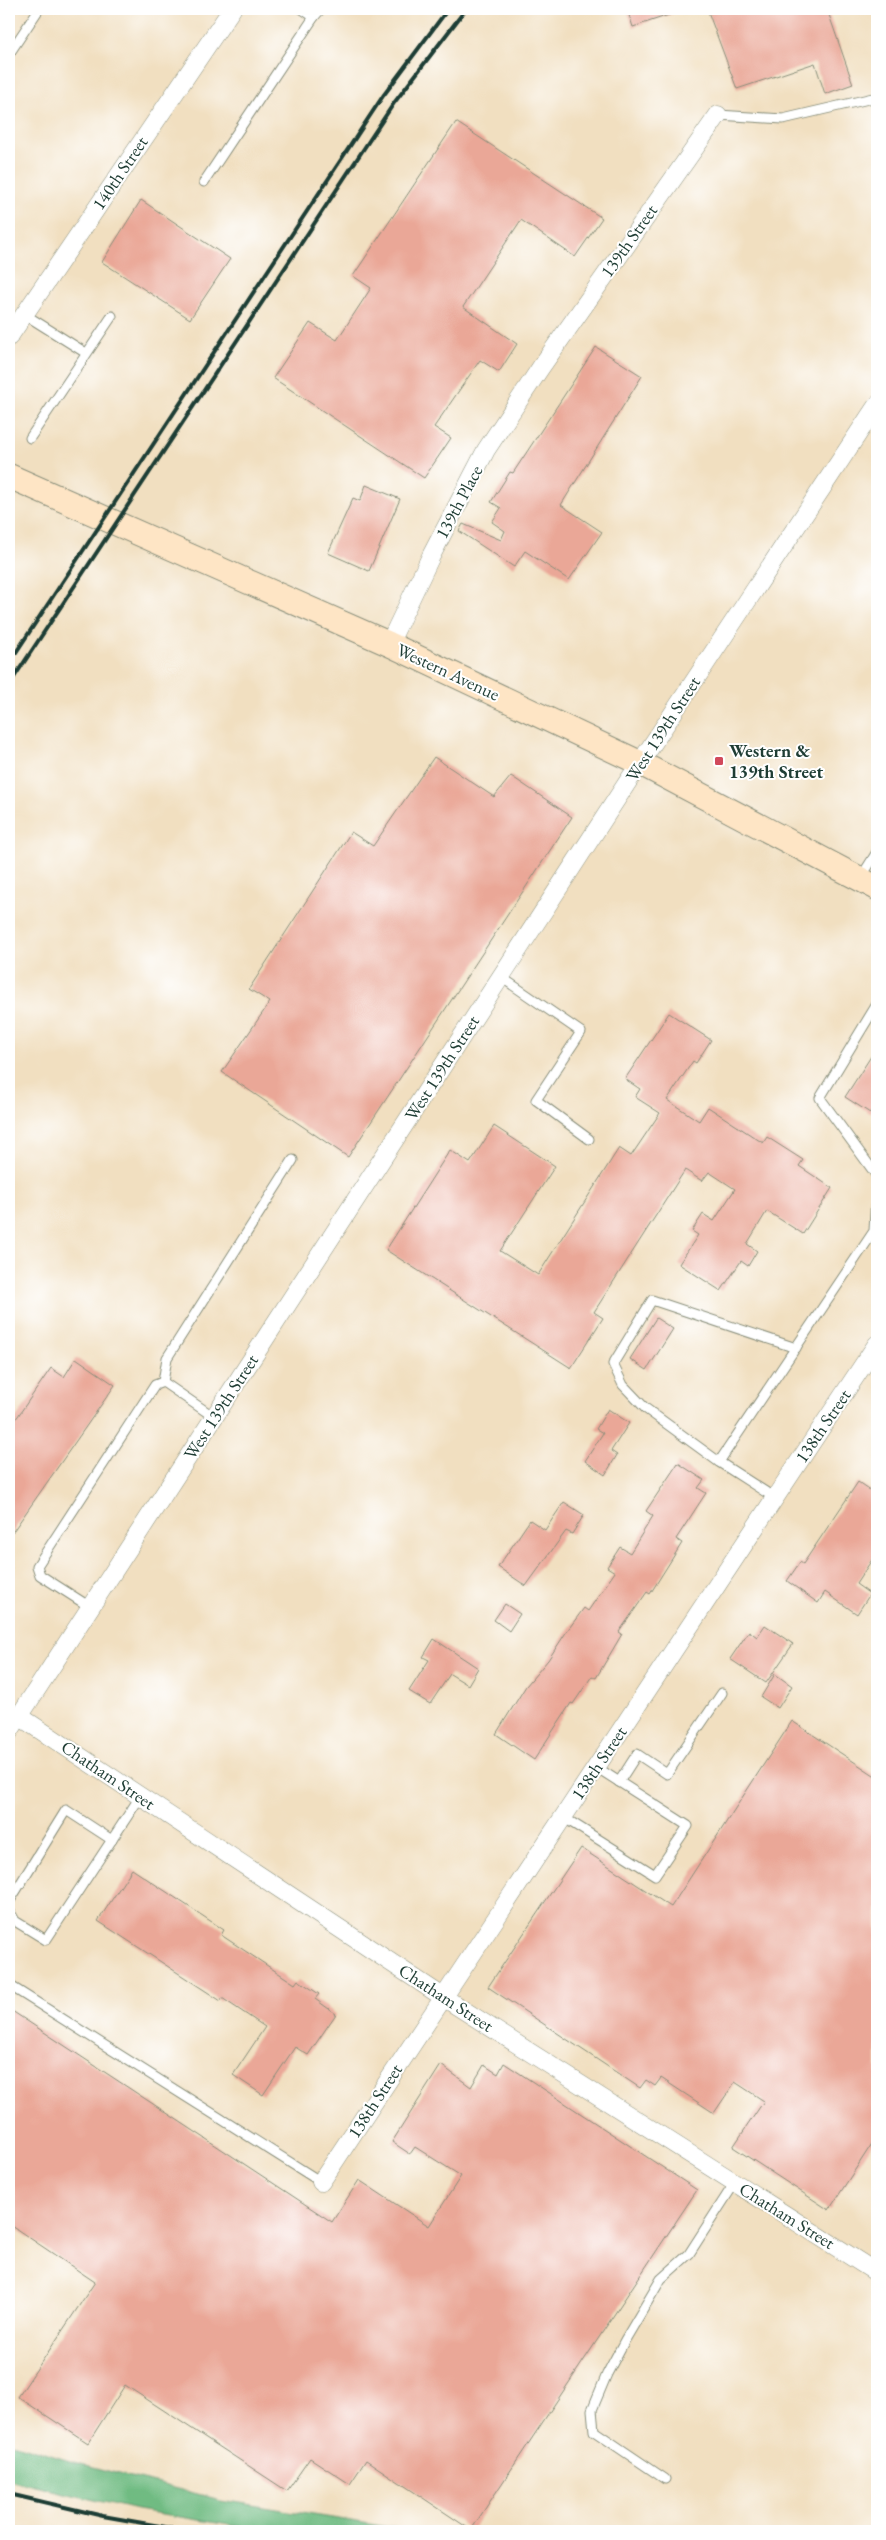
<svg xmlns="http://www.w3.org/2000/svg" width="886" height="2540" font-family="'EB Garamond',serif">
<rect width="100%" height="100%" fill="#fff"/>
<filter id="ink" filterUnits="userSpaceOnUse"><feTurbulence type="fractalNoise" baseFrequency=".02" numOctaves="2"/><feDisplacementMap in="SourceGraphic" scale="10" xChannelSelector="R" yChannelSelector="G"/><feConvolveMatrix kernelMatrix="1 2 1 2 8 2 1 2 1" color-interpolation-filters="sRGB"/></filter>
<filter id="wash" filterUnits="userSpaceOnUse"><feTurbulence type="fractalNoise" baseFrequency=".0096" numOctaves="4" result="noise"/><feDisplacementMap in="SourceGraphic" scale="20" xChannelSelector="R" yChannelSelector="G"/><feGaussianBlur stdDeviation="1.12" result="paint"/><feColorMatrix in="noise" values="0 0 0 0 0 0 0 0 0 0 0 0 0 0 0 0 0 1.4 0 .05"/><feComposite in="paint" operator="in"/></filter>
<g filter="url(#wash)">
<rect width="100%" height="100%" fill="#f1dfc0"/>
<!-- forest -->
<path fill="#70bb82" stroke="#487c5b" d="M9 2442 73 2462 221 2500 413 2531H266L137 2510 9 2480Z"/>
<g id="blocks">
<!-- building -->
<g fill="#eaa797">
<path d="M627 9H677L678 12 633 27Z"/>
<path d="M707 9H827L853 84 825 94 815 63 737 89Z"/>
<path d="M456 122 602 218 575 257 521 220 463 307 517 344 499 372 480 360 434 427 451 438 424 478 273 378 310 323 337 340 371 288 353 276Z"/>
<path d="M141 200 230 259 190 319 102 262Z"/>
<path d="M596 347 642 376 561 505 602 532 569 580 525 551 514 567 459 531 463 524 501 540 505 531 492 522 501 508 491 502 510 472 513 473Z"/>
<path d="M366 485 400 499 369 571 328 553 353 498 360 501Z"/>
<path d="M434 757 494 797 511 776 572 817 348 1157 222 1072 270 1002 249 989 351 832 373 846Z"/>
<path d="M669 1013 711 1040 696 1063 693 1061 667 1100 699 1121 708 1107 763 1143 767 1137 803 1160 799 1166 832 1188 803 1234 767 1211 747 1244 757 1251 748 1266 741 1261 721 1291 679 1264 698 1235 692 1231 703 1214 714 1221 735 1189 709 1172 702 1181 685 1170 594 1312 603 1318 571 1368 386 1250 450 1150 470 1163 494 1126 555 1166 500 1251 538 1275 619 1148 631 1156 660 1113 635 1097 640 1089 625 1079Z"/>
<path d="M877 1047V1103L870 1113 845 1097Z"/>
<path d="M656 1318 673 1329 647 1370 630 1359Z"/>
<path d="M76 1358 115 1385 9 1537V1429L51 1368 64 1377Z"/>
<path d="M608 1409 629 1423 611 1451 617 1455 605 1475 585 1461 603 1433 596 1429Z"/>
<path d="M678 1463 704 1480 698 1488 706 1493 676 1539 682 1543 650 1594 647 1592 619 1632 622 1634 596 1678 592 1676 573 1704 571 1703 534 1760 496 1734 526 1686 548 1660 567 1631 584 1608 588 1611 615 1572 607 1567 620 1547 630 1553 653 1516 646 1511Z"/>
<path d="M858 1482 877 1495V1552L856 1584 870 1594 857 1614 825 1592 818 1603 787 1581 800 1562 803 1564Z"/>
<path d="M564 1502 584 1515 572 1534 566 1531 526 1586 498 1567 530 1520 545 1530Z"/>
<path d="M505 1604 520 1614 509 1631 494 1620Z"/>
<path d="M765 1625 793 1644 766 1683 730 1659 749 1631 757 1637Z"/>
<path d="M434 1639 478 1668 468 1685 450 1674 430 1704 409 1691 429 1660 423 1657Z"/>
<path d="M775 1674 792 1686 778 1708 761 1697Z"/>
<path d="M792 1721 877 1777V2136L829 2210 733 2147 764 2101 735 2082 714 2113 661 2078 655 2086 646 2080 640 2088 488 1987 581 1848 671 1907Z"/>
<path d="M132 1869 224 1930 221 1935 295 1984 298 1980 319 1994 315 1999 336 2014 308 2055 295 2047 263 2095 233 2075 265 2027 222 1998 221 2001 98 1921Z"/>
<path d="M9 2009 332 2222 359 2180 429 2226 461 2176 415 2147 410 2154 392 2142 441 2065 471 2087 484 2065 498 2074 504 2063 697 2190 471 2530 366 2460 350 2484 310 2458 287 2491 125 2385 88 2443 18 2397 95 2282 9 2224Z"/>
</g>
</g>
</g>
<g filter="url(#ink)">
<use href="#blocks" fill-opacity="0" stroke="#888e7a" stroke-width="1"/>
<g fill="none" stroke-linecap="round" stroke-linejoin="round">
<!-- lane casing -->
<g stroke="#888e7a" stroke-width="11">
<g id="lane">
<path d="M302 9 314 17 321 9"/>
<path d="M9 54 39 9"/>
<path d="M718 115 783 119 877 97"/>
<path d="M204 182 314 17"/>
<path d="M24 314 86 353"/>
<path d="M30 438 112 316"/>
<path d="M860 879 877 852"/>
<path d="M501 977 581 1032 536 1100 589 1139"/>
<path d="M163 1382 167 1358 293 1160"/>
<path d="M719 1462 874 1231 877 1176 820 1098 877 1004"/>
<path d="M775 1498 719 1462 645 1408 623 1385 613 1364 652 1300 796 1348"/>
<path d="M90 1607 40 1575 37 1566 155 1385 163 1382 214 1417"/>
<path d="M619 1782 637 1754 667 1774 722 1693"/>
<path d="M563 1817 655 1875 688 1826 596 1767"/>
<path d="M9 1902 66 1810 112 1840"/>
<path d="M9 1910 15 1921 46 1940 140 1797"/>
<path d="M9 1985 321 2182"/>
<path d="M665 2479 594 2431 592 2410 607 2374 625 2340 661 2279 689 2254 734 2184"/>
</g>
</g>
<!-- street casing -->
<g stroke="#888e7a" stroke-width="19">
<g id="street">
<path d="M9 337 232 9"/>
<path d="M389 644 431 556 486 450 541 367 718 115"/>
<path d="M19 1716 443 1997 877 2273"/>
<path d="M9 1732 640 763 877 405"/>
<path d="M321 2182 877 1344"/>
</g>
</g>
<!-- secondary casing -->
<g stroke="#888e7a" stroke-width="26">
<path id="secondary" d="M9 476 389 644 640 763 877 888"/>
</g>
<!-- lane -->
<use href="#lane" stroke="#fff" stroke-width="9"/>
<!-- street -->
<use href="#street" stroke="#fff" stroke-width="18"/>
<!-- secondary -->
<use href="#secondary" stroke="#fee5c5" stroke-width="24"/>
<!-- rail -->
<g stroke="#1f3d34" stroke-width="4">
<path d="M9 663 383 96 448 9"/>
<path d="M9 685 394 103 466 9"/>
<path d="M9 2494 103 2516 188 2531"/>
</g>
</g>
</g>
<!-- markers -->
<rect fill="#d1495b" stroke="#fff" stroke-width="2" x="714" y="756" width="10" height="10" rx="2.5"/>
<g text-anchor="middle" stroke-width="4" stroke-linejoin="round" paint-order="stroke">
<!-- street labels -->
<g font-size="18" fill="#1f3d34" stroke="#fff">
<text transform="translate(120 173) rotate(-56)" y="6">140th Street</text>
<text transform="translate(629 241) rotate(-55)" y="6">139th Street</text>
<text transform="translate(459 502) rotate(-62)" y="6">139th Place</text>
<text transform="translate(448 672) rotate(25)" y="6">Western Avenue</text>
<text transform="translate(663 729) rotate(-57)" y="6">West 139th Street</text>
<text transform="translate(442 1068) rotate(-57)" y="6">West 139th Street</text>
<text transform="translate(221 1407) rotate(-57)" y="6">West 139th Street</text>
<text transform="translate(823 1426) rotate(-56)" y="6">138th Street</text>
<text transform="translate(599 1763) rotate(-56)" y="6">138th Street</text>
<text transform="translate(108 1775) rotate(34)" y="6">Chatham Street</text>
<text transform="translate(446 1998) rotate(33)" y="6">Chatham Street</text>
<text transform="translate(375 2101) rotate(-57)" y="6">138th Street</text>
<text transform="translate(787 2216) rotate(32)" y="6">Chatham Street</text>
</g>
<!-- poi labels -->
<g font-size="18" font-weight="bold" fill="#1f3d34" stroke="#fff" text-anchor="start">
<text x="729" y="757">Western &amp;<tspan x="729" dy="21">139th Street</tspan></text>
</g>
</g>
<!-- margin -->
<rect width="886" height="2540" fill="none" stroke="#fff" stroke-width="30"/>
</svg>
